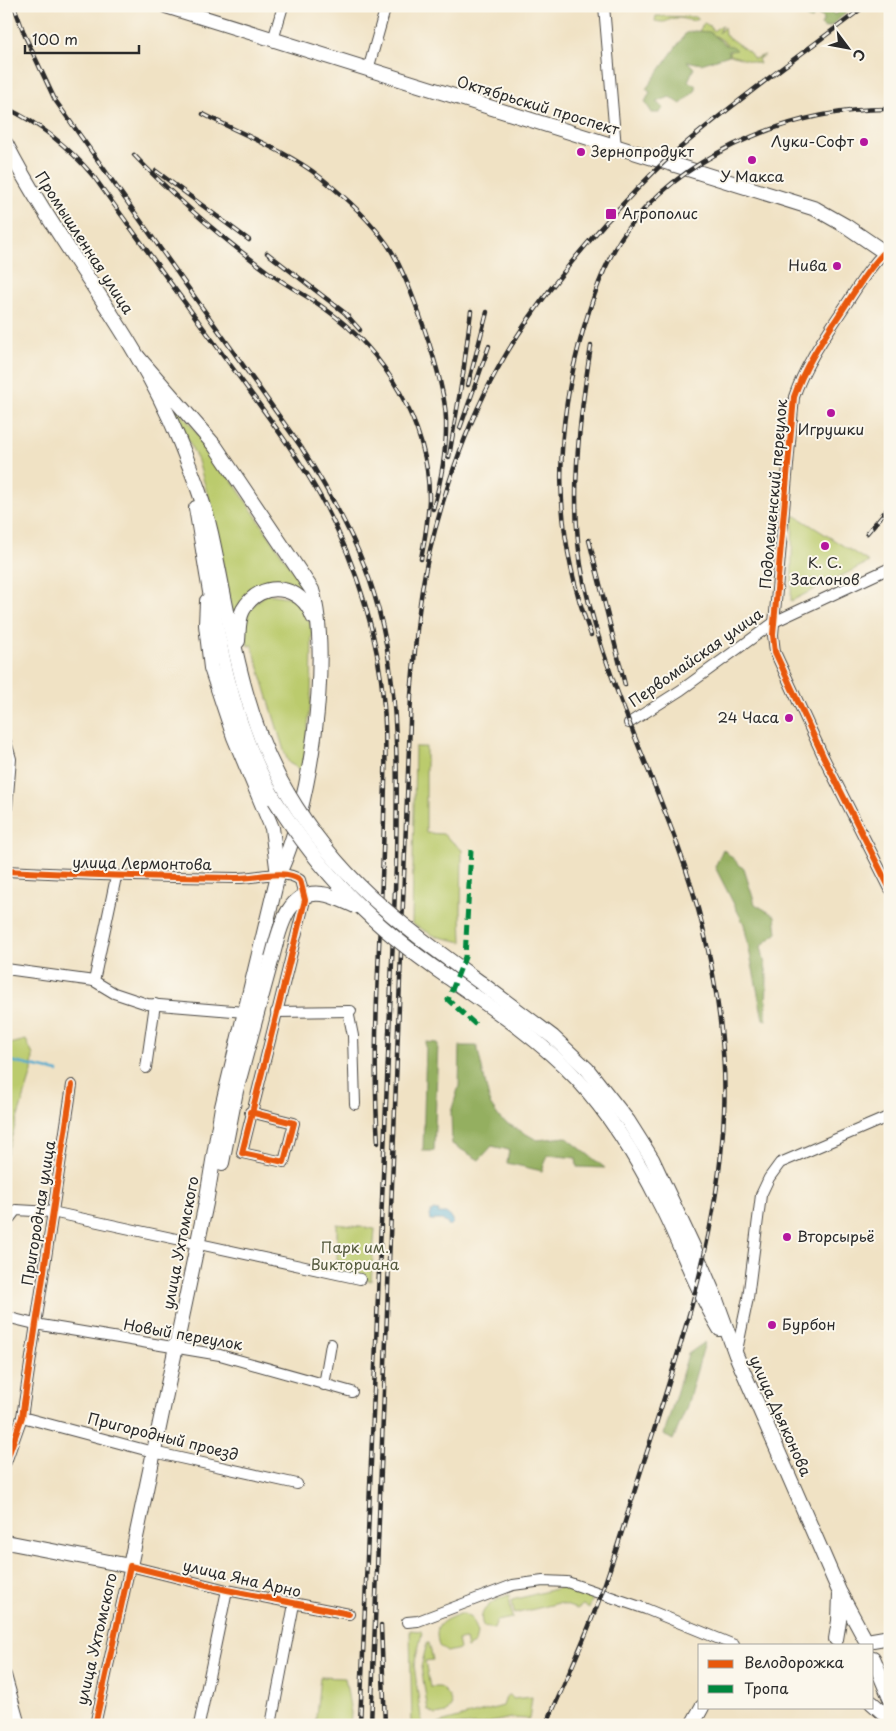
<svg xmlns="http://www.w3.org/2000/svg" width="896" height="1731" font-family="'Playpen Sans',sans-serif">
<rect width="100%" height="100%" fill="#fbf7ec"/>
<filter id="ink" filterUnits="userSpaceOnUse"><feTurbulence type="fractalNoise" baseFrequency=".02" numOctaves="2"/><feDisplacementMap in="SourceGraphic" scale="10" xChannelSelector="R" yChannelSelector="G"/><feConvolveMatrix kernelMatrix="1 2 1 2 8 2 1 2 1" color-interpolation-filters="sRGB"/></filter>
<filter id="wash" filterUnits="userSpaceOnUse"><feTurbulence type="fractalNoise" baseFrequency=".0096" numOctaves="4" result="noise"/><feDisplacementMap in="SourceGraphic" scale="20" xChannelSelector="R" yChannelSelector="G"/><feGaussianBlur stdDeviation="1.12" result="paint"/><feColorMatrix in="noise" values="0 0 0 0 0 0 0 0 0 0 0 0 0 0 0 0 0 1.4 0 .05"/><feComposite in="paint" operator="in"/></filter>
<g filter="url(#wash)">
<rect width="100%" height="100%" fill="#f0e2c4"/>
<!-- green -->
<g fill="#bbcb6d" stroke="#737b4c">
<path d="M656 16 695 17 699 19C689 23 684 17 675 18 666 20 668 24 655 21Z"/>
<path d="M704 23 710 26 713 31 722 25 719 33 724 27 725 35 749 52 754 59 765 55 758 59 760 64 727 54 731 51C725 38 713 34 699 31Z"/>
<path d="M165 390 233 482 311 598 274 585 234 621 212 510 198 461Z"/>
<path d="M793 516H796L869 562 791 601Z"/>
<path d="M267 594 295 598 310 623 312 633 311 699 303 770H301L289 763 285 754 252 645 248 646C242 618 245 611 267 594Z"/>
<path d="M415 747H426V833L443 834 462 850 461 911 462 942 435 936 412 924Z"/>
<path d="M26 1040 33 1055 32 1072 6 1155V1045Z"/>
<path d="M337 1224 375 1229 371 1281 337 1273Z"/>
<path d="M567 1586 594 1595 589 1609 583 1605 577 1609 559 1603 514 1614 512 1600Z"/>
<path d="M509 1595 512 1618 497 1621 494 1629 484 1627C474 1610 496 1599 509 1595Z"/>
<path d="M459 1614H464L472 1619 477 1633 475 1643 467 1648 465 1639 458 1640 460 1649 447 1652 439 1646C433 1624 441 1622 459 1614Z"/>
<path d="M410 1630 421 1631 422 1634 414 1665 422 1725H412Z"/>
<path d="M427 1643H429L433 1660 425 1661 430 1687H440L449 1696 452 1705 446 1713 436 1715 428 1710 421 1667Z"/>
<path d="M320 1677 345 1678 351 1713 350 1725H315Z"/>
<path d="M510 1695 512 1699 532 1697 529 1719 511 1718 478 1725H433L503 1706 506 1697Z"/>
</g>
<!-- forest -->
<g fill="#94af60" stroke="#606d46">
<path d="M810 6H835L833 14 835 15 845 6 850 9 830 27 825 28 821 25 824 18 815 13 812 19H808L806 16Z"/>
<path d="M694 31 710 32 726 45 734 47 737 50 728 51 729 55 701 64 687 61 694 68 688 81 696 86V90L681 104 670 97 656 102 664 108 659 113H652L645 102 650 92 646 89 686 33Z"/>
<path d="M723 849 744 869 755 904 775 916 777 933 761 946 767 974 766 1020 763 1019 744 924 715 867Z"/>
<path d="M426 1042 438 1043 434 1151H423Z"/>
<path d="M460 1046H477L490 1104 501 1120 537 1140 566 1137 605 1168 577 1167 576 1158 548 1155 542 1171 507 1163 509 1150 492 1146 479 1160 452 1144 451 1112 459 1086Z"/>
<path d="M705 1342 686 1409 673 1440 664 1435 688 1354Z"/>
</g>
<!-- water -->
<path fill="#51aacf" stroke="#3e6a7d" d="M433 1210 439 1211 438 1213H446L453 1219V1223L450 1226 442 1220H430L429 1215Z"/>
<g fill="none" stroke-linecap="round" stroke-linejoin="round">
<!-- stream -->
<path stroke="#51aacf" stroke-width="2.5" d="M6 1060 58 1072"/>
</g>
</g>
<g filter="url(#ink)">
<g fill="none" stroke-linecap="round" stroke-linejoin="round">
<!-- minor casing -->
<g stroke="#494642" stroke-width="12">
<g id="minor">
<path d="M604 6 616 148"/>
<path d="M273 40 283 6"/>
<path d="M368 70 386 6"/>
<path d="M890 247C871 264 859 285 845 306 826 335 805 364 794 397L773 635 775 652 823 756 890 889"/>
<path d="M629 723 681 690 776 621 890 568"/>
<path d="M6 742 11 759 6 819"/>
<path d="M6 871C83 875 159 877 236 878 255 879 283 868 300 880L305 900 242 1153 284 1162 294 1123 250 1112"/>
<path d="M6 969 94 981 114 993 147 1004 245 1012"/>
<path d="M94 981 116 877"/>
<path d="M348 1011 353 1036 355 1104"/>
<path d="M276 1012 351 1011"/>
<path d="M146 1068 155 1004"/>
<path d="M6 1223 16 1210 52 1212 360 1279"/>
<path d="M6 1317 35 1324 220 1355 352 1392"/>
<path d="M736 1355 748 1298 761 1195 769 1178 780 1163 890 1116"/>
<path d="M324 1385 331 1344"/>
<path d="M22 1417 153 1452 297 1484"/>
<path d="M6 1462 22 1417 72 1085"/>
<path d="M407 1622 418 1621 513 1585 543 1581 567 1582 646 1609 734 1645"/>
<path d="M6 1675 20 1725"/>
<path d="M95 1725 130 1566 227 1590 349 1614"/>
<path d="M199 1725 227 1590"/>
<path d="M271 1725 294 1604"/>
</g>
</g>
<!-- major casing -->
<g stroke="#494642" stroke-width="16">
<g id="major">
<path d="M166 6 816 209 846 226 890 256"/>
<path d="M6 144C58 246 136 333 179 440 191 470 204 501 211 533 230 619 241 715 287 792"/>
<path d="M196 508C213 606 224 713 275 800"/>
<path d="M207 601 206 625 211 668 234 737 272 828 278 875"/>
<path d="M238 641C239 631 238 619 243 610 261 578 302 585 313 617"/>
<path d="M446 976C491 1007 539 1039 577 1079 611 1116 637 1158 659 1202 681 1244 695 1288 720 1329"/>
<path d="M481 983 553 1037 587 1069 628 1121 652 1159 692 1244 715 1297 736 1355 839 1591 865 1639"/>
<path d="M222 1163 236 1091 272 958"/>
<path d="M6 1542 130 1566 206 1203 222 1107 278 875C310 812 332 656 312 590L215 446 138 357"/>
<path d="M836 1639 839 1621 840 1594"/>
<path d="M867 1641 890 1637"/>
<path d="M873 1658 890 1698"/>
<path d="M872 1703 890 1719"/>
<path d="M692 1725 702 1707"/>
</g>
</g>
<!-- minor -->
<use href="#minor" stroke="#fff" stroke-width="10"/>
<!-- major -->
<use href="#major" stroke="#fff" stroke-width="14"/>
<!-- rail casing -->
<g stroke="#2b2b2b" stroke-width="4.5">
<g id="rail">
<path d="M14 6 25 36 55 100 301 447C325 485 348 524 364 565 402 661 397 765 396 866L360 1725"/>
<path d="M6 108C41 124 69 147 94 177 136 235 178 294 221 352 256 401 296 451 325 505 357 566 378 636 384 706 387 742 385 780 384 816 382 925 371 1035 378 1143"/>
<path d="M203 114C238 132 290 153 320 177 344 196 369 219 387 244 409 276 445 380 446 419 447 449 441 481 433 509"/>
<path d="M134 155C174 197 217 234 264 269 283 284 305 294 324 308 384 350 430 425 429 500 428 520 425 539 421 559"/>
<path d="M156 171 249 240"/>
<path d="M267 253 345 313 360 330"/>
<path d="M468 385 487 312"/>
<path d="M460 428 489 346"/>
<path d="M449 457 463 374 471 311"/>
<path d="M867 533 890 506"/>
<path d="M589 540 625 685"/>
<path d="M591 635C552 532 553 432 584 327 595 290 610 248 636 218 697 148 798 108 890 109"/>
<path d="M381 1625 385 1725"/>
<path d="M371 1725 411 696C415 650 418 603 428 558 441 503 459 446 484 395 515 331 559 275 606 222 628 199 649 175 673 154 734 102 800 55 865 6"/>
<path d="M546 1725C566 1681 586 1637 602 1592 618 1547 631 1501 646 1455 682 1343 719 1232 724 1113 727 1054 717 985 703 928 674 809 610 702 584 582 568 505 579 422 591 346"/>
</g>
</g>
<!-- rail -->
<use href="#rail" stroke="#fbf7ec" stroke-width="2.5" stroke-dasharray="8" stroke-linecap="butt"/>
<!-- major-bridge casing -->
<g stroke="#494642" stroke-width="16" stroke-linecap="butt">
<g id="major-bridge">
<path d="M287 792C339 881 400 924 481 983"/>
<path d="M275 800C322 875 373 926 446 976"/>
<path d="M272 958C279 933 286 889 322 894 333 895 345 902 355 906"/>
</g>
</g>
<!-- major-bridge -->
<use href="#major-bridge" stroke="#fff" stroke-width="14"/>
<!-- quiet -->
<path stroke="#00873e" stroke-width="5" stroke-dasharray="10 5" stroke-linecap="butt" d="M471 850 465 957 448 1000 476 1025"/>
<!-- cycleway casing -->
<g stroke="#fbf7ec" stroke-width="9">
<g id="cycleway">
<path d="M890 247C871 264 859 285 845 306 826 335 805 364 794 397L773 635 775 652 823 756 890 889"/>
<path d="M6 871C83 875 159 877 236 878 255 879 283 868 300 880L305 900 242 1153 284 1162 294 1123 250 1112"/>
<path d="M6 1462 22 1417 72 1085"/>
<path d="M95 1725 130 1566 227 1590 349 1614"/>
</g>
</g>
<!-- cycleway -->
<use href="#cycleway" stroke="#e8590c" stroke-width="6"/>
</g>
</g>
<!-- markers -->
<g fill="#b5179e" stroke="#fbf7ec" stroke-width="2">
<circle cx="864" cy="142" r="5"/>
<circle cx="581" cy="152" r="5"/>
<circle cx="752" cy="160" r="5"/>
<rect x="605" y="208" width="12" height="12" rx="2.5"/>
<circle cx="837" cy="266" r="5"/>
<circle cx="831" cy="413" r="5"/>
<circle cx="825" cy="546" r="5"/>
<circle cx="789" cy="718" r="5"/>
<circle cx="787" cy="1237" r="5"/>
<circle cx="772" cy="1325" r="5"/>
</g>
<g text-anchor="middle" stroke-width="4" stroke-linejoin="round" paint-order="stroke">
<!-- street labels -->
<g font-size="15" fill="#2b2b2b" stroke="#fbf7ec">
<text transform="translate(538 106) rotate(17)" y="5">Октябрьский проспект</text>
<text transform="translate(84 243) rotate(57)" y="5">Промышленная улица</text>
<text transform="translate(774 494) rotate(-85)" y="5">Подолешенский переулок</text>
<text transform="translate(696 658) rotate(-35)" y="5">Первомайская улица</text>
<text transform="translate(142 864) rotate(1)" y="5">улица Лермонтова</text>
<text transform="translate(39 1213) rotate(-81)" y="5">Пригородная улица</text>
<text transform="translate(181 1243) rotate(-79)" y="5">улица Ухтомского</text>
<text transform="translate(183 1335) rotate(10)" y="5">Новый переулок</text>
<text transform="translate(780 1416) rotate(66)" y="5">улица Дьяконова</text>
<text transform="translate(163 1437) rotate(14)" y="5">Пригородный проезд</text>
<text transform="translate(242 1579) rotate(13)" y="5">улица Яна Арно</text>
<text transform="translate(97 1639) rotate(-77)" y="5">улица Ухтомского</text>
</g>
<!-- poi labels -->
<g font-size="15" fill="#2b2b2b" stroke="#fbf7ec" text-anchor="start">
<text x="854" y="147" text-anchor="end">Луки-Софт</text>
<text x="591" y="157">Зернопродукт</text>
<text x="752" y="182" text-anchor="middle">У Макса</text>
<text x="622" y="219">Агрополис</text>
<text x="827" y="271" text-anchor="end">Нива</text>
<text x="831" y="435" text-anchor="middle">Игрушки</text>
<text x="825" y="568" text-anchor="middle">К. С.<tspan x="825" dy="17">Заслонов</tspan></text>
<text x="779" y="723" text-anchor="end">24 Часа</text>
<text x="797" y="1242">Вторсырьё</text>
<text x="782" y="1330">Бурбон</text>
</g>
<!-- park labels -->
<g font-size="15" fill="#565b3f" stroke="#fbf7ec">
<text x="355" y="1253">Парк им.<tspan x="355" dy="17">Викториана</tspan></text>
</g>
</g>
<!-- margin -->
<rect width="896" height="1731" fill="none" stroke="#fbf7ec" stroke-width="25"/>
<!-- legend -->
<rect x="698" y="1644" width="175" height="65" fill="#fbf7ec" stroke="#a8a59f"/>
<rect x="708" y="1660" width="25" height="8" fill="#e8590c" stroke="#a8a59f"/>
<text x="744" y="1668" font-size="15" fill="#2b2b2b">Велодорожка</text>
<rect x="708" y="1685" width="25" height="8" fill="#00873e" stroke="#a8a59f"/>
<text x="744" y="1694" font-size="15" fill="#2b2b2b">Тропа</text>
<!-- north arrow -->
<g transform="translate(848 48) rotate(122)" stroke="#fbf7ec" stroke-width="4" paint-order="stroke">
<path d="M0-4L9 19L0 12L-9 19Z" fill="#2b2b2b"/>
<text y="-8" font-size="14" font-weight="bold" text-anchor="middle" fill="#2b2b2b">С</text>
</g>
<!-- scale -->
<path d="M25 45v8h114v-8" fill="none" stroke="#2b2b2b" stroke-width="2.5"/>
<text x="32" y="45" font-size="15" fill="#2b2b2b" stroke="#fbf7ec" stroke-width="4" paint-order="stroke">100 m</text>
</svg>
